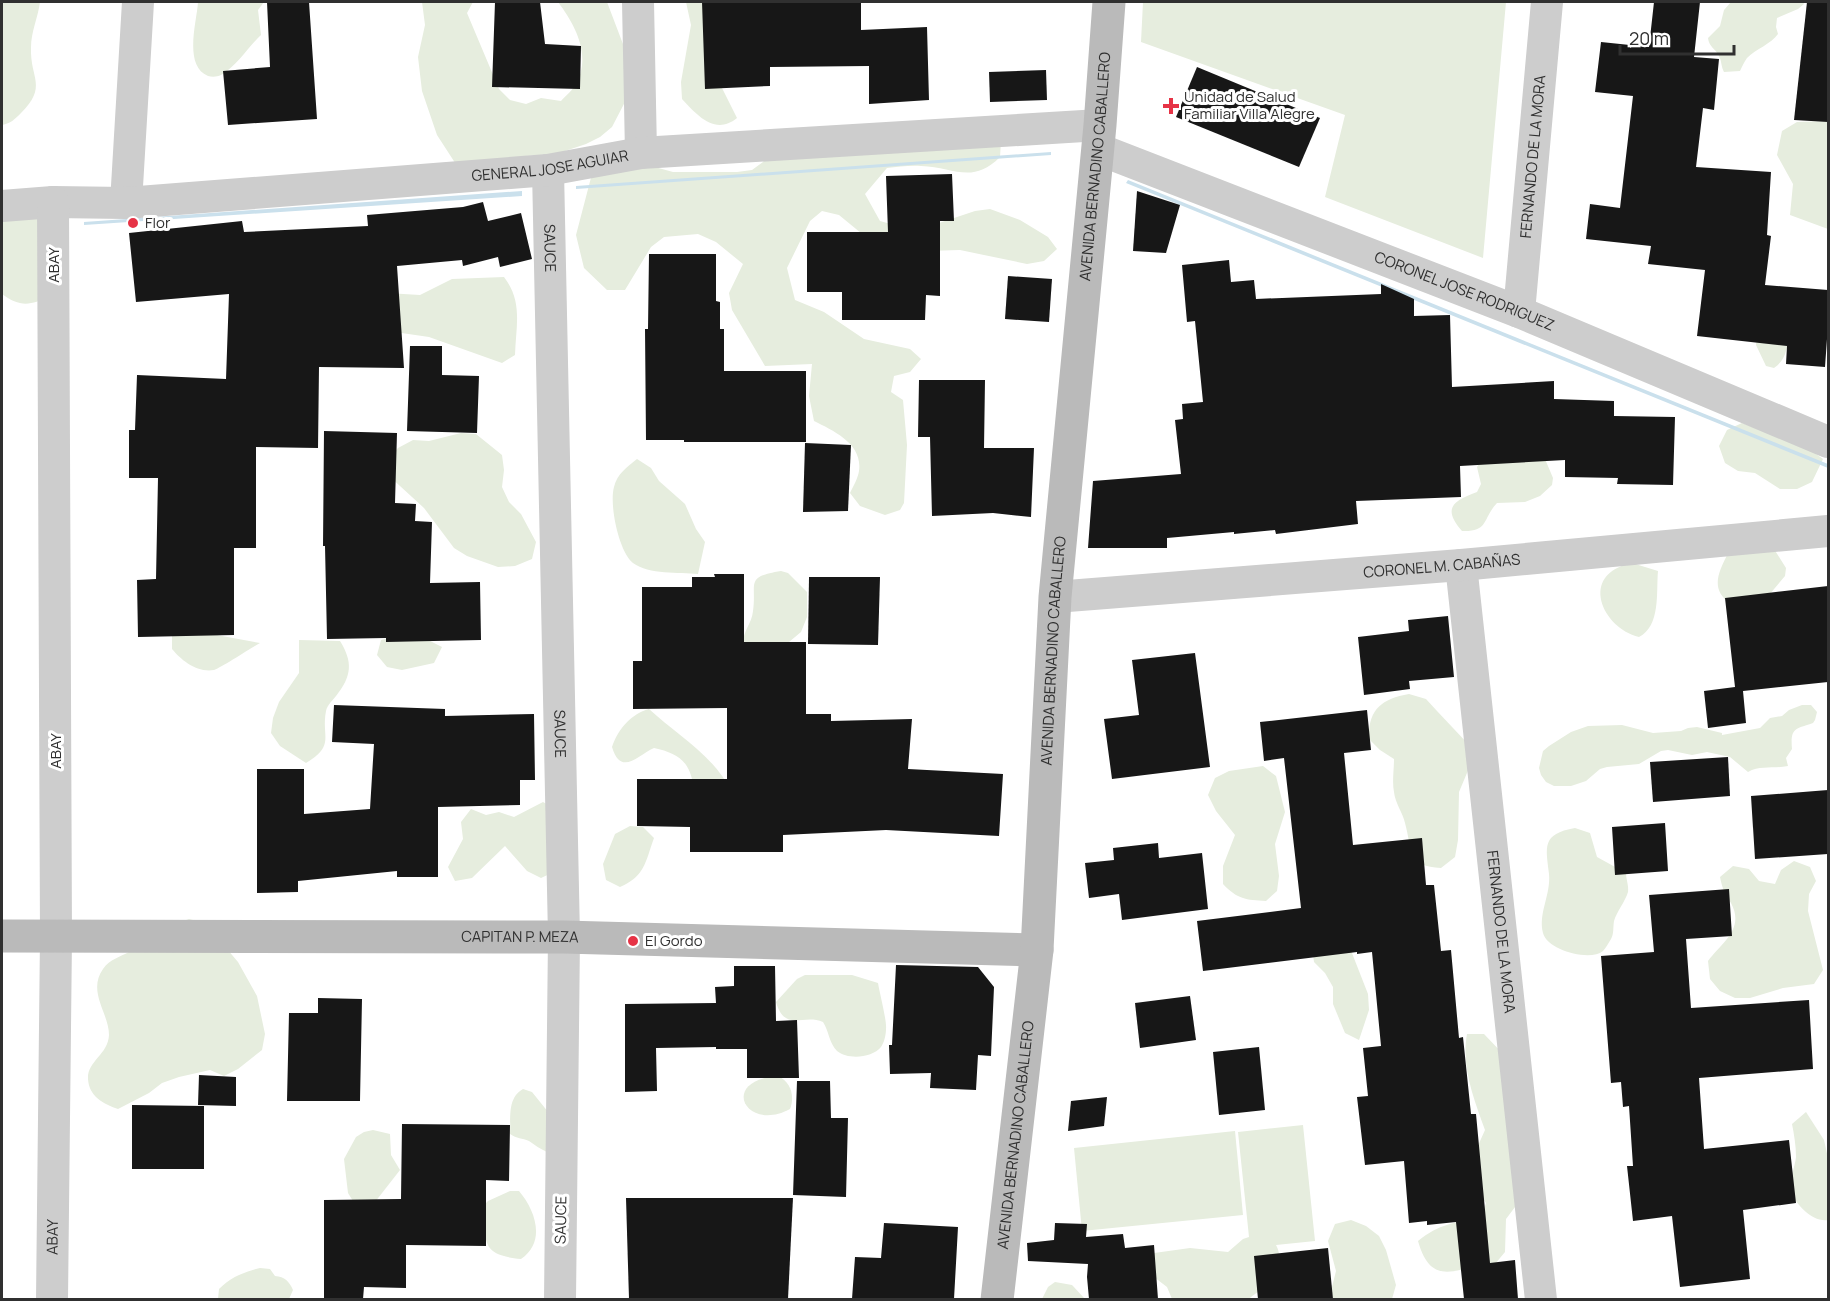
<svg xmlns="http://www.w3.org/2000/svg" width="1830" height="1301" font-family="Manrope,sans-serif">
<rect width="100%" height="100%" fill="#fff"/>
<!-- green -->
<g fill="#e6edde">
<path d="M2 2H40C38 18 31 31 31 48 30 79 48 86 21 113 14 120 11 123 2 125Z"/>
<path d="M198 2H264L258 10 261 35C248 47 237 66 221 75 217 77 212 77 208 76 183 66 197 21 198 2Z"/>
<path d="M422 2H473L467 13 499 89 510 100 526 104 541 98 561 101C565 96 571 92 574 87 593 58 576 26 558 2H607L626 52V100L612 127 600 137 586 144 556 154 525 156 472 189 437 135 422 91 418 57 425 25Z"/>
<path d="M686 2H718L720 13 718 80 737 118C715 136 697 115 682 99L681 82 691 25Z"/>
<path d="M1143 2H1506L1483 258 1325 197 1345 115 1141 42Z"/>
<path d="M1731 2H1803L1804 4 1798 9 1777 18 1776 27 1778 34C1771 44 1756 49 1747 58 1744 62 1742 67 1740 71L1724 72C1721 67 1722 62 1719 56 1715 48 1709 47 1708 38L1720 26 1724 10Z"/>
<path d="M1828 121V229L1790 215 1793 184 1777 155 1782 131 1797 122Z"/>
<path d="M793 140 1001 141 1000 157C972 185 954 167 921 166 910 165 898 167 887 168L865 194 880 221 898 226H930L975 211 990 209 1020 220 1048 237 1057 249 1044 261 1027 264 960 250 892 252 878 247 839 215 822 211 810 221 787 268 795 300 824 312 864 339 910 349 921 359 910 372 894 376 891 392 903 400 907 445 904 503 900 510 885 515 860 506 850 493C853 487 858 478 859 471 863 444 834 431 814 421L809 396 812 364 765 366 732 310 729 293 743 264 716 242 698 234 664 237 651 247 625 290H607L584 268 576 235 593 170 622 158 673 172H737L752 170Z"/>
<path d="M2 211 34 217 42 222 49 296C31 306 19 307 2 294Z"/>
<path d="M504 277C523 302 516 325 515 355L502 363 429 337 381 330 387 293 420 295 452 279Z"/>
<path d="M1789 332C1787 347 1787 359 1774 368L1766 366 1756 345 1757 337Z"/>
<path d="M1742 423 1808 448 1823 459 1812 482 1797 489H1780L1755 473 1738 471 1725 463 1719 446 1727 430Z"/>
<path d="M461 433 476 434 502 455 504 470 502 487 509 502 521 514 536 542 532 559 515 566 498 567 467 556 454 548 424 508 388 475V459L398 448 413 440 429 441Z"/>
<path d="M637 459 651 468 659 481 685 504 696 529 705 542 698 574C679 572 649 575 633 563 619 552 609 505 614 487 617 474 627 467 637 459Z"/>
<path d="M1545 459 1553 478 1552 485 1540 496 1525 502 1497 503C1482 519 1489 532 1462 531 1442 508 1453 501 1477 492L1481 484 1477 467 1481 460Z"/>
<path d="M1774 549 1786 568 1785 576 1769 595 1731 604C1709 589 1719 572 1728 553Z"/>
<path d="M1632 563 1658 571C1656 592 1661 626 1639 637 1602 628 1578 574 1632 563Z"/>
<path d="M781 571 788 573 807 592V617L801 632 789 642 774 649 743 643C743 631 752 623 753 611 757 583 744 577 781 571Z"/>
<path d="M172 633H206L260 643C251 648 221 668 214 670 197 673 181 660 172 649Z"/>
<path d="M396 636 428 640 442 647 434 663 402 670 387 667 377 655 381 640Z"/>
<path d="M299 640 340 641C353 662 352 676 336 696 333 700 327 705 326 711 321 737 336 745 306 763L280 746 271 733 273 718 279 702 299 673Z"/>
<path d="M1409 694 1426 699 1437 711 1469 745 1472 761 1459 792 1458 840 1455 857 1441 868C1408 867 1412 849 1405 823 1403 813 1395 803 1394 792 1392 782 1394 770 1394 759L1380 750 1369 739C1368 710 1381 699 1409 694Z"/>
<path d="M1802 705H1811L1817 712 1815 720 1813 723C1796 729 1790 727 1792 749L1786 758 1788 766C1774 769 1761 765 1748 772L1730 757 1707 752 1692 755 1668 750 1661 751 1639 764 1607 767 1600 769 1586 781 1571 786H1554L1546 782 1541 775 1539 768 1543 751 1549 746 1571 732 1588 726 1622 725 1653 733 1681 731 1688 728 1697 727 1722 733V735L1760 728 1770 718 1782 716 1789 710Z"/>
<path d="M649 709C676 734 717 758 731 792L693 785C690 761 677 753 654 748 638 755 621 777 612 747 618 729 631 714 649 709Z"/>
<path d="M1263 766 1276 776 1285 812 1275 844 1279 876 1277 891 1266 901C1246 900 1237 899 1223 884V866L1235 835 1216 811 1208 795 1215 778 1229 771Z"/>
<path d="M543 802 557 810 556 871 541 878 527 871 505 846 472 878 455 881 448 867 463 839 461 822 471 809 486 815 499 812 514 817Z"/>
<path d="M630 826 643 827 654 838C645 863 645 876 620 887L606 880 603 864 615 834Z"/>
<path d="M1575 828 1590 833 1597 857 1626 873C1626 879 1629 886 1628 892 1625 902 1617 911 1614 921 1613 927 1614 934 1611 939 1609 942 1606 948 1603 951 1590 962 1547 950 1543 933 1538 913 1551 895 1549 874 1546 847 1541 834 1575 828Z"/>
<path d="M1794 861 1810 867 1816 881 1809 894 1808 911 1823 970 1814 984 1783 988 1750 998H1735L1720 991 1710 979 1708 961C1722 942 1745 929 1731 903 1724 891 1723 891 1720 877L1733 866 1749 869 1759 881 1775 884 1781 870Z"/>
<path d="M189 919 205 923 238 962 257 996 265 1034 262 1050 238 1069 224 1076 210 1070 179 1077 162 1083 149 1093 118 1109C103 1104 89 1096 88 1079 87 1061 108 1055 109 1035 109 1013 87 992 103 969 110 959 120 957 129 952 139 947 147 939 156 933 165 927 178 923 189 919Z"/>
<path d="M1312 947 1350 948 1368 994 1369 1010 1359 1040 1345 1033 1333 1004V987L1325 973 1314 962Z"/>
<path d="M805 975H852L878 983C880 995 887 1021 886 1029 886 1035 884 1043 881 1047 872 1058 848 1060 837 1051 829 1043 829 1031 823 1022 803 1013 785 1033 776 1002L797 979Z"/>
<path d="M1467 1034H1484L1505 1056 1535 1163 1515 1207 1506 1219 1505 1252 1495 1264C1459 1265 1432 1291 1418 1241 1439 1224 1455 1222 1481 1218L1486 1203 1477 1190 1472 1159 1485 1130C1474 1099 1461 1067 1467 1034Z"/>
<path d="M778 1076C791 1082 795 1096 790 1109 746 1133 718 1080 778 1076Z"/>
<path d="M523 1089 532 1092 557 1123 547 1152C540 1149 535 1145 529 1141 522 1138 517 1139 510 1134 511 1118 507 1098 523 1089Z"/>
<path d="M1806 1112 1824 1140 1828 1158V1220C1814 1223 1794 1204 1791 1190 1789 1180 1795 1167 1796 1157 1796 1146 1794 1134 1792 1124Z"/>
<path d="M1303 1125 1315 1241 1276 1245C1284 1259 1276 1278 1264 1288 1258 1292 1254 1294 1249 1299H1172L1167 1287 1154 1277 1147 1254 1190 1248 1228 1252 1243 1239 1249 1237 1238 1132Z"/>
<path d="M373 1130 390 1134 391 1155 400 1170 375 1202 353 1201 348 1193 344 1159 356 1137 364 1132Z"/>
<path d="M1235 1131 1243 1215 1082 1231 1074 1148Z"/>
<path d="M510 1191H519C536 1211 546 1242 521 1259 478 1255 486 1240 485 1204L488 1201Z"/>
<path d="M1351 1220 1366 1226 1379 1236 1386 1250 1396 1285 1392 1299H1329L1336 1271 1328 1241 1335 1224Z"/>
<path d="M260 1268 270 1269 275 1276C285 1277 289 1281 293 1290L289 1299H218L219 1289C231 1277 244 1272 260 1268Z"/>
<path d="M1055 1282 1072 1285 1085 1299H1042L1048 1287Z"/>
</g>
<!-- water -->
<g fill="#cae0ec">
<path d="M1051 152V155L576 189V186Z"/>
<path d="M1128 180 1828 464V468L1126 183Z"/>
<path d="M522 191V196L84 225V222Z"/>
</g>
<!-- building -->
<g fill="#171717">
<path d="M267 2H309L317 119 228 125 223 71 270 67Z"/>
<path d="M495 2H540L545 44 581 46 580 89 492 87Z"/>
<path d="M702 2H861V30L927 27 929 100 869 104V66L770 67V86L705 89Z"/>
<path d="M1654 2H1700L1694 57 1719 59 1714 110 1703 108 1696 167 1771 172 1767 235 1771 236 1765 285 1828 290V325L1825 367 1786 364 1787 346 1697 336 1705 270 1648 264 1651 246 1586 239 1590 204 1620 208 1633 96 1595 92 1601 42 1649 47Z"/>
<path d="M1807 2H1828V122L1794 120Z"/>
<path d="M1197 67 1320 118 1299 167 1176 117Z"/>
<path d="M1046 70 1047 100 990 102 989 72Z"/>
<path d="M952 174 954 221H940V296L926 295 925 320H842V292H807V232H888L886 176Z"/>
<path d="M1137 191 1180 205 1166 253 1133 251Z"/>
<path d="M483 202 488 221 521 213 532 259 500 267 498 257 463 266 462 260 397 266 404 368 319 367 318 448 256 447V548H234V635L138 637 137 580 156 579 158 478H129V430H135L137 375 226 379 229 294 136 302 129 233 242 221 244 232 368 226 367 215 463 207Z"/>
<path d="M649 254H716V301L720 302V329H724V371H806V442H684V440H646L645 329H648Z"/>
<path d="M1229 260 1231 282 1254 280 1256 299 1381 294V284L1414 299V316L1450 315 1452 387 1554 381V399L1614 401V416L1675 417 1673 485 1617 484 1618 478 1565 477V460L1460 466 1461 497 1356 501 1358 524 1276 534 1275 530 1234 534V532L1167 538V548H1088L1093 481 1181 474 1175 420 1183 419 1182 404 1203 402 1195 321 1187 322 1182 265Z"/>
<path d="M1008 276 1052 279 1049 322 1005 319Z"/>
<path d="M410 346H442V375L479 376 477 433 407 431Z"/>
<path d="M919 380H985L984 448H1034L1031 517 993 513 932 516 930 437H918Z"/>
<path d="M324 431 397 433 395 503 416 504 415 521 432 522 430 583 480 582 481 640 386 642V638L327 639 325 546H323Z"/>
<path d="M805 443 851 445 848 511 803 512Z"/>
<path d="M714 574H744V642H806V714H831V721L912 719 908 769 1003 774 999 836 886 830 783 835V852H690V827L637 826V779H727V708L633 709V661H642V587H692V577H715Z"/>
<path d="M809 577H880L878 645 808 644Z"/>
<path d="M1828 586V682L1743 691 1746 723 1708 728 1704 691 1735 687 1725 598Z"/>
<path d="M1448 616 1454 677 1409 681 1410 689 1364 695 1358 637 1409 631 1408 620Z"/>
<path d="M1195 653 1210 767 1112 779 1104 719 1139 715 1132 660Z"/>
<path d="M334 705 445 709V716L534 714 535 780H520V805L438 807V877H397V871L298 881V892L257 893V769H304V814L370 809 374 744 332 742Z"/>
<path d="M1367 710 1371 750 1344 753 1353 845 1422 838 1426 885H1434L1441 951 1451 950 1459 1038 1463 1037 1471 1114H1476L1490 1263 1515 1260 1518 1299H1464L1456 1222 1427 1225V1221L1409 1223 1404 1161 1365 1165 1357 1097 1368 1096 1363 1048 1381 1046 1372 952 1357 954V952L1203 971 1197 921 1301 908 1284 758 1264 761 1260 722Z"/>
<path d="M1728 757 1730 796 1653 802 1650 762Z"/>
<path d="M1828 790V854L1755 859 1751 796Z"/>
<path d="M1665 823 1668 871 1615 875 1612 827Z"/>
<path d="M1158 843 1159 858 1202 853 1208 909 1122 920 1119 894 1089 898 1085 863 1114 860 1113 848Z"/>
<path d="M1729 889 1732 936 1686 939 1691 1008 1809 1000 1813 1069 1699 1078 1704 1149 1789 1140 1796 1203 1743 1210 1750 1279 1680 1287 1672 1216 1633 1221 1627 1166H1633L1629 1106 1623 1107 1621 1082 1611 1083 1601 956 1654 952 1649 895Z"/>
<path d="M896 965 978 967 994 987 991 1056 978 1055 976 1090 930 1088 931 1073 890 1074 889 1045H892Z"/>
<path d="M734 966H775L776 1021 797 1020 799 1078H747V1049H716V1047L656 1048 657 1091 625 1092V1004L716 1003 715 987 734 986Z"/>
<path d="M1190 996 1196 1040 1140 1048 1135 1003Z"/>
<path d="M318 998 362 999 360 1101H287L289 1013H318Z"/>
<path d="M1259 1047 1265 1110 1219 1115 1213 1052Z"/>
<path d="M199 1075 236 1077V1106L198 1105Z"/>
<path d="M797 1081H830L831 1118H848L846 1197 793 1195Z"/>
<path d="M1107 1097 1104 1126 1068 1131 1071 1101Z"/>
<path d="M132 1105 204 1106V1169H132Z"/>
<path d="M402 1124 510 1125 509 1181 486 1180V1246L406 1245V1288L364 1287 363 1299H324V1200L401 1199Z"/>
<path d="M626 1198H793L788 1299H629Z"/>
<path d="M884 1223 958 1227 954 1299H852L855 1257 881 1258Z"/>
<path d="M1055 1223 1087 1224 1086 1237 1123 1234 1125 1248 1154 1245 1158 1299H1089L1087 1277 1088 1264 1028 1261 1027 1243 1054 1240Z"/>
<path d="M1328 1248 1333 1299H1258L1254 1256Z"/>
</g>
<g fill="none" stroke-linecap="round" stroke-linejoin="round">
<!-- street -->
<g stroke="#cdcdcd" stroke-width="32">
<path d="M638 2 641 153"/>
<path id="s1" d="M1098 149 1519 312 1828 442"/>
<path id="s2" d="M548 170 564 937 560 1300"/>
<path d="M126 203 138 2"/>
<path id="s3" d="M2 206 53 202 126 203 548 170 641 153 1100 125"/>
<path id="s4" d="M1519 312 1547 2"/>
<path id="s5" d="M1461 565 1541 1300"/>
<path id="s6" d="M1055 597 1461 565 1828 531"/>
<path id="s7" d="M52 1300 56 937 53 202"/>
</g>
<!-- secondary -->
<g stroke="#bababa" stroke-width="33">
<path id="s8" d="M2 936 564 937 1037 950"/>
<path id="s9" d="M997 1300 1037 950 1055 597 1100 125 1109 2"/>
</g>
</g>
<!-- markers -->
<g fill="#e63346" stroke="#fff" stroke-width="2">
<path d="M1168 97h6v6h6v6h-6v6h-6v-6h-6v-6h6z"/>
<circle cx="133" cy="223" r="6"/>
<circle cx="633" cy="941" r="6"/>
</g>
<g text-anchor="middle" stroke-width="6" stroke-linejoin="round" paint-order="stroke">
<!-- poi labels -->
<g font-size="15" fill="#303030" stroke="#fff" text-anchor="start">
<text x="1184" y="102">Unidad de Salud<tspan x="1184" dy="17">Familiar Villa Alegre</tspan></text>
<text x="145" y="228">Flor</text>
<text x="645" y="946">El Gordo</text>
</g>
<!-- street labels -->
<g font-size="15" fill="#303030" stroke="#fff">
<text dy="5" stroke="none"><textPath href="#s4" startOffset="156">FERNANDO DE LA MORA</textPath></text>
<text dy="5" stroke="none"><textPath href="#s3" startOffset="550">GENERAL JOSE AGUIAR</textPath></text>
<text dy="5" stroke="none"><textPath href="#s9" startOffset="1138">AVENIDA BERNADINO CABALLERO</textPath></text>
<text dy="5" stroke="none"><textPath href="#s2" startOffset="78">SAUCE</textPath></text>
<text transform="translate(54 265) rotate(-90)" y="5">ABAY</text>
<text dy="5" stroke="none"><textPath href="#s1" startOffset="393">CORONEL JOSE RODRIGUEZ</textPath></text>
<text dy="5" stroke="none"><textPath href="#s6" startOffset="388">CORONEL M. CABAÑAS</textPath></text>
<text dy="5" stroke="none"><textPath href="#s9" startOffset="652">AVENIDA BERNADINO CABALLERO</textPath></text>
<text dy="5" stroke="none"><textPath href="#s2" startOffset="564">SAUCE</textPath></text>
<text transform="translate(56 751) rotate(-90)" y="5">ABAY</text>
<text dy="5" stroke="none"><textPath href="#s5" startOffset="369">FERNANDO DE LA MORA</textPath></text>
<text dy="5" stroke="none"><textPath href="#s8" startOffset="518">CAPITAN P. MEZA</textPath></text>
<text dy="5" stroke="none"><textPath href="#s9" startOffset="166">AVENIDA BERNADINO CABALLERO</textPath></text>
<text transform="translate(561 1220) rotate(-89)" y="5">SAUCE</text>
<text dy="5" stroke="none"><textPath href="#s7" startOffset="63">ABAY</textPath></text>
</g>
</g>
<!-- border -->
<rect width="1830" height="1301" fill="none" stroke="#303030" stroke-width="6"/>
<!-- scale -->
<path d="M1620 45v9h114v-9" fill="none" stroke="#303030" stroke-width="3"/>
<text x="1629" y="45" font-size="18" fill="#303030" stroke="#ffffff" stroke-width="4.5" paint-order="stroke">20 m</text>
</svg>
